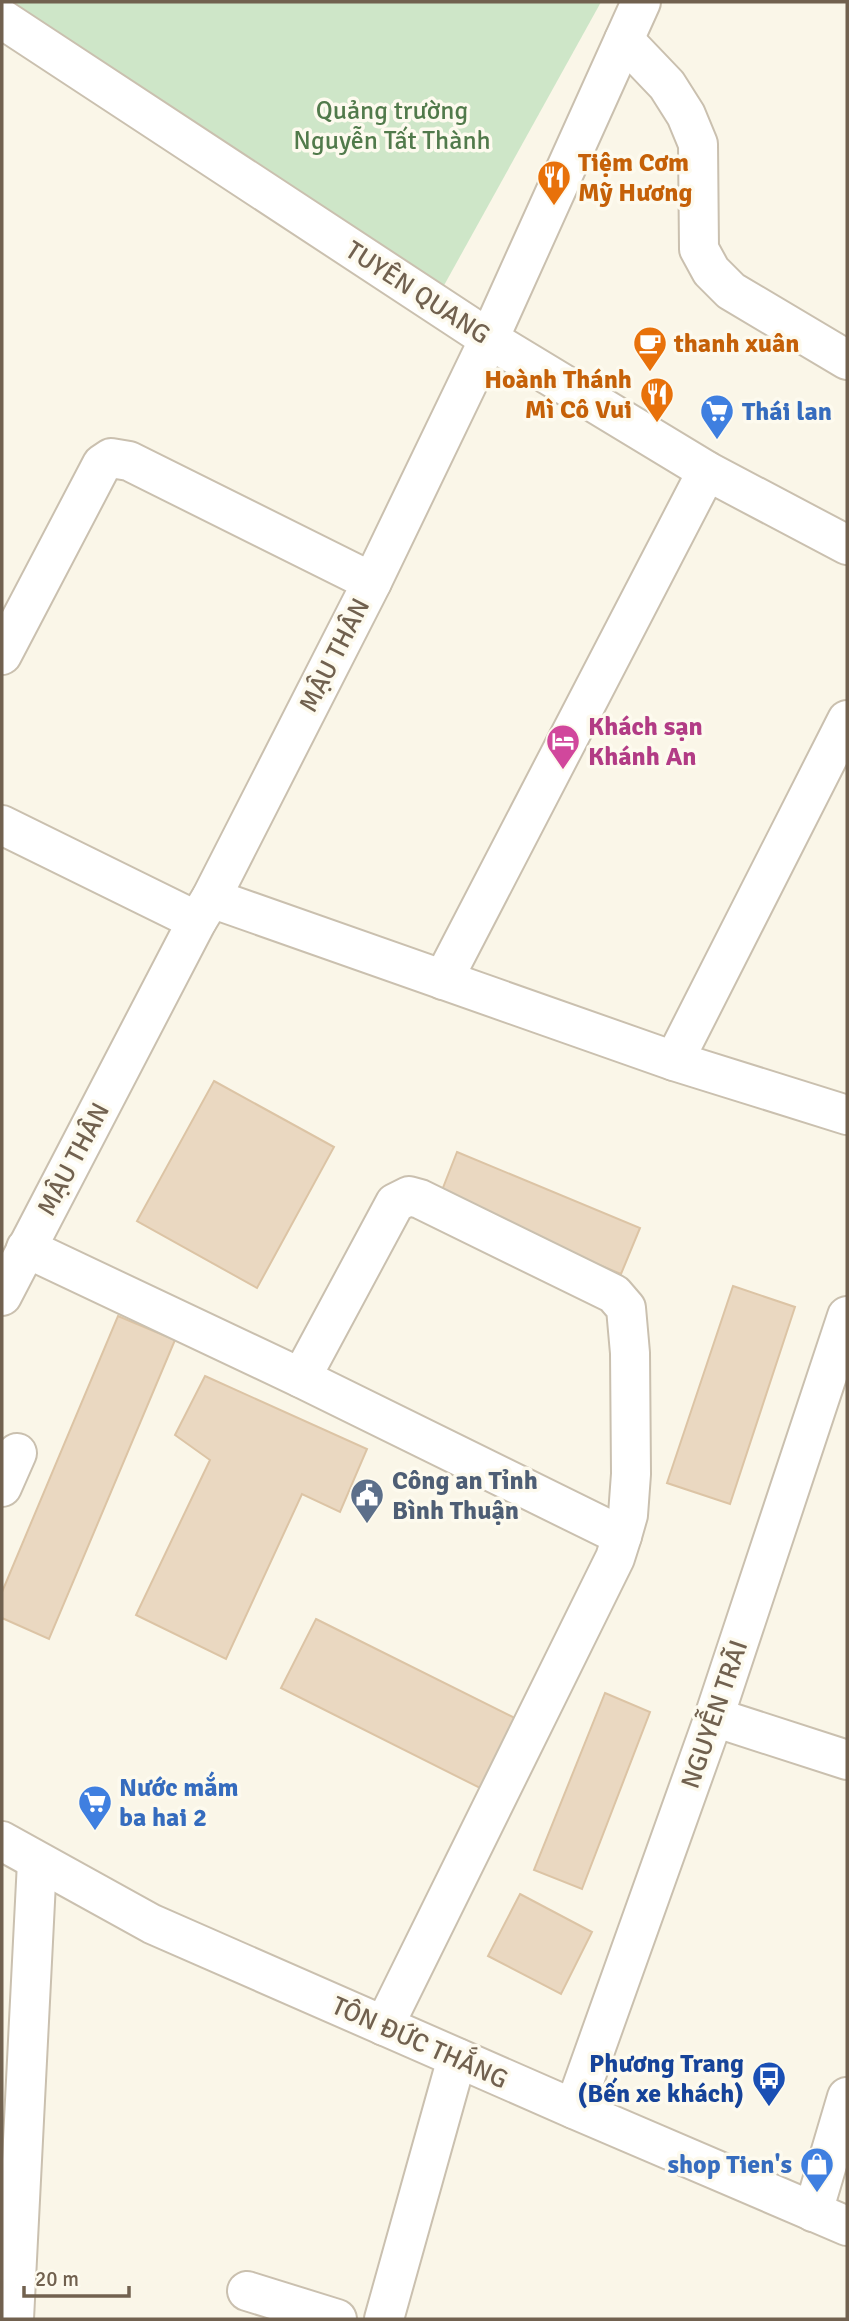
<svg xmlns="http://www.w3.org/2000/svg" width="849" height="2321" font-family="Signika,sans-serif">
<rect width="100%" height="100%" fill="#faf6e8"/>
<!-- green -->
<path fill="#cee6c8" d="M2 2H601L437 298Z"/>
<!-- building -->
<g fill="#ead8c1" stroke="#dcc4a5" stroke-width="2">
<path d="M214 1081 334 1147 257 1288 137 1221Z"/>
<path d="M457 1152 640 1228 621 1274 439 1198Z"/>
<path d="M733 1286 795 1307 730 1504 667 1483Z"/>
<path d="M118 1316 175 1340 49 1639 2 1618V1592Z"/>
<path d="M205 1376 367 1449 340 1512 302 1494 226 1659 136 1615 210 1460 175 1435Z"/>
<path d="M316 1619 523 1722 488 1792 281 1688Z"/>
<path d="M605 1693 650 1712 582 1889 534 1870Z"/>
<path d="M520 1894 592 1932 561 1994 488 1956Z"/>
</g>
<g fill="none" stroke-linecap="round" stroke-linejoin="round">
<!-- minor casing -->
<g stroke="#cac0af" stroke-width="42">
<g id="minor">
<path d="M2 19 489 339 707 471 847 545"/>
<path d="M624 40 667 85 686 115 698 144 699 249 711 271 731 291 847 360"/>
<path d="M2 655 102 464 111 458 129 461 372 582"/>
<path d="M2 825 197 921"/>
<path d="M211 898 674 1061 847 1115"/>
<path d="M443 980 707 471"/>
<path d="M674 1061 847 720"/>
<path d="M26 1248 301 1378 622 1536 615 1558 384 2026"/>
<path d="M2 1296 197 921 211 898 372 582 489 339 641 2"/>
<path d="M301 1378 395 1203 409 1196 420 1199 614 1294 626 1308 630 1353 631 1474 628 1515 622 1536"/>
<path d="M2 1487 17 1453"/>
<path d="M714 1717 847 1760"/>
<path d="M2 1841 152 1924 574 2109 847 2226"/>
<path d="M574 2109 714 1717 847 1316"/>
<path d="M813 2212 847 2097"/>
<path d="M247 2291 337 2319"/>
<path d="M14 2319 37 1862"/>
<path d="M384 2319 457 2058"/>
</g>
</g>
<!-- minor -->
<use href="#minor" stroke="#fff" stroke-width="38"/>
</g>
<!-- icons -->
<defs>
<g id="restaurant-pin" transform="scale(1.75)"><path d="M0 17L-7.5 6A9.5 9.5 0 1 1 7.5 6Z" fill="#e8710a" stroke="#fdfaee"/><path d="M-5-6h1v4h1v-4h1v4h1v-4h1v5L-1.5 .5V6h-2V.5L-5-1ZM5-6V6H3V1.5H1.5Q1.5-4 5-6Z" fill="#fff"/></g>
<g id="cafe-pin" transform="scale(1.75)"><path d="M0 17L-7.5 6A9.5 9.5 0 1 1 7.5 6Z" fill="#e8710a" stroke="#fdfaee"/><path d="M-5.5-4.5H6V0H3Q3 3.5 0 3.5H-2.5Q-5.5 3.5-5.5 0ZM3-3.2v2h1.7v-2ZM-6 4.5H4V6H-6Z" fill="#fff"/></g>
<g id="supermarket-pin" transform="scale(1.75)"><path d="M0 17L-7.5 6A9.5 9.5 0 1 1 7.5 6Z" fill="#3f7fe0" stroke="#fdfaee"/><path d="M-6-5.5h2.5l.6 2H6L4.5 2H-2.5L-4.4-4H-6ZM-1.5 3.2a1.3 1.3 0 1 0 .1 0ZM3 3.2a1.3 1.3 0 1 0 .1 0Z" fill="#fff"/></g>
<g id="hotel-pin" transform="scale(1.75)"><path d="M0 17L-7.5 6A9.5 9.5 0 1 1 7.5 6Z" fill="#d1479c" stroke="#fdfaee"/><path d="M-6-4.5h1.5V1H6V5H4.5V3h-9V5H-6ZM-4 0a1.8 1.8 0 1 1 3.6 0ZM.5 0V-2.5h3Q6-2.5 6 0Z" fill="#fff"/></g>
<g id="civic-pin" transform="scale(1.75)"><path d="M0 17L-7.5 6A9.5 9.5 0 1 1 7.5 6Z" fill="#5c6f8a" stroke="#fdfaee"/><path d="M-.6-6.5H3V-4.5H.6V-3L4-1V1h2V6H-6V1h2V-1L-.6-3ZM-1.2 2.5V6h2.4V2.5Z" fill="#fff"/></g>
<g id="bus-pin" transform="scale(1.75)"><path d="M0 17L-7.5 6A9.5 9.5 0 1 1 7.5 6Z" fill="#1a4fb4" stroke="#fdfaee"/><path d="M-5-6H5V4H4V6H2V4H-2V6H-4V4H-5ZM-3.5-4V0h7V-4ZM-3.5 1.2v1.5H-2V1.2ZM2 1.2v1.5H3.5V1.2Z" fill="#fff"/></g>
<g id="shop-pin" transform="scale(1.75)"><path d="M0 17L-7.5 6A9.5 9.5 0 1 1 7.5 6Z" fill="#3f7fe0" stroke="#fdfaee"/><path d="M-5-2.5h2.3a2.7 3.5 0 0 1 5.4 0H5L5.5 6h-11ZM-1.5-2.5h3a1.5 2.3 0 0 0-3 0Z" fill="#fff"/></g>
</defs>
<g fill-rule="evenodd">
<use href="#restaurant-pin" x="554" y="177"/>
<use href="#cafe-pin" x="650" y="343"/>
<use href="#restaurant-pin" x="657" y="394"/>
<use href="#supermarket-pin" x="717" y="411"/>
<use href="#hotel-pin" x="563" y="741"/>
<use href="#civic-pin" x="367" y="1495"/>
<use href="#supermarket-pin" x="95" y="1802"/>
<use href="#bus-pin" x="769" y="2078"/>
<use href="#shop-pin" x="817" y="2164"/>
</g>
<g text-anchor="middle" stroke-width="7" stroke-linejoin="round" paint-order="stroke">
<!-- park labels -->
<g font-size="26" fill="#517a4b" stroke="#fdfaee">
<text x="392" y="119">Quảng trường<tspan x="392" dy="30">Nguyễn Tất Thành</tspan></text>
</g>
<!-- food labels -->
<g font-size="26" font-weight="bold" fill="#c56008" stroke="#fdfaee" text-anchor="start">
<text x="578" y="171">Tiệm Cơm<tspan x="578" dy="30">Mỹ Hương</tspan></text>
<text x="674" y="352">thanh xuân</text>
<text x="632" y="388" text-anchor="end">Hoành Thánh<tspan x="632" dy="30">Mì Cô Vui</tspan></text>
</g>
<!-- street labels -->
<g font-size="26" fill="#71614f" stroke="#fdfaee">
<text transform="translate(418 292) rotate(33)" y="9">TUYÊN QUANG</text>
<text transform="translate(334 655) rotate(-63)" y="9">MẬU THÂN</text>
<text transform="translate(73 1159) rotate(-62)" y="9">MẬU THÂN</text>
<text transform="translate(714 1714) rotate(-71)" y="9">NGUYỄN TRÃI</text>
<text transform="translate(420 2042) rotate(24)" y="9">TÔN ĐỨC THẮNG</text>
</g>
<!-- shop labels -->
<g font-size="26" font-weight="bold" fill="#366cbe" stroke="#fdfaee" text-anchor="start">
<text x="742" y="420">Thái lan</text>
<text x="119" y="1796">Nước mắm<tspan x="119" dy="30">ba hai 2</tspan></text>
<text x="792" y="2173" text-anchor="end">shop Tien's</text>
</g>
<!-- hotel labels -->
<g font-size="26" font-weight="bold" fill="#b23c85" stroke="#fdfaee" text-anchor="start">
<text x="588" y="735">Khách sạn<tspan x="588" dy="30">Khánh An</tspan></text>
</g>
<!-- service labels -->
<g font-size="26" font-weight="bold" fill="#4e5e75" stroke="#fdfaee" text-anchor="start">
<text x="392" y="1489">Công an Tỉnh<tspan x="392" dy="30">Bình Thuận</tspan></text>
</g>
<!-- transit labels -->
<g font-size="26" font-weight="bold" fill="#164399" stroke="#fdfaee" text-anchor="end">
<text x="744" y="2072">Phương Trang<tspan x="744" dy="30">(Bến xe khách)</tspan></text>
</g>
</g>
<!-- border -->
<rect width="849" height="2321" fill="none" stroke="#71614f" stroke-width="7"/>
<!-- scale -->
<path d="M24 2286v10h105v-10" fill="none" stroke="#71614f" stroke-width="3.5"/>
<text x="35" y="2286" font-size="21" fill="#71614f" stroke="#fdfaee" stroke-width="5" paint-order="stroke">20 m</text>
</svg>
